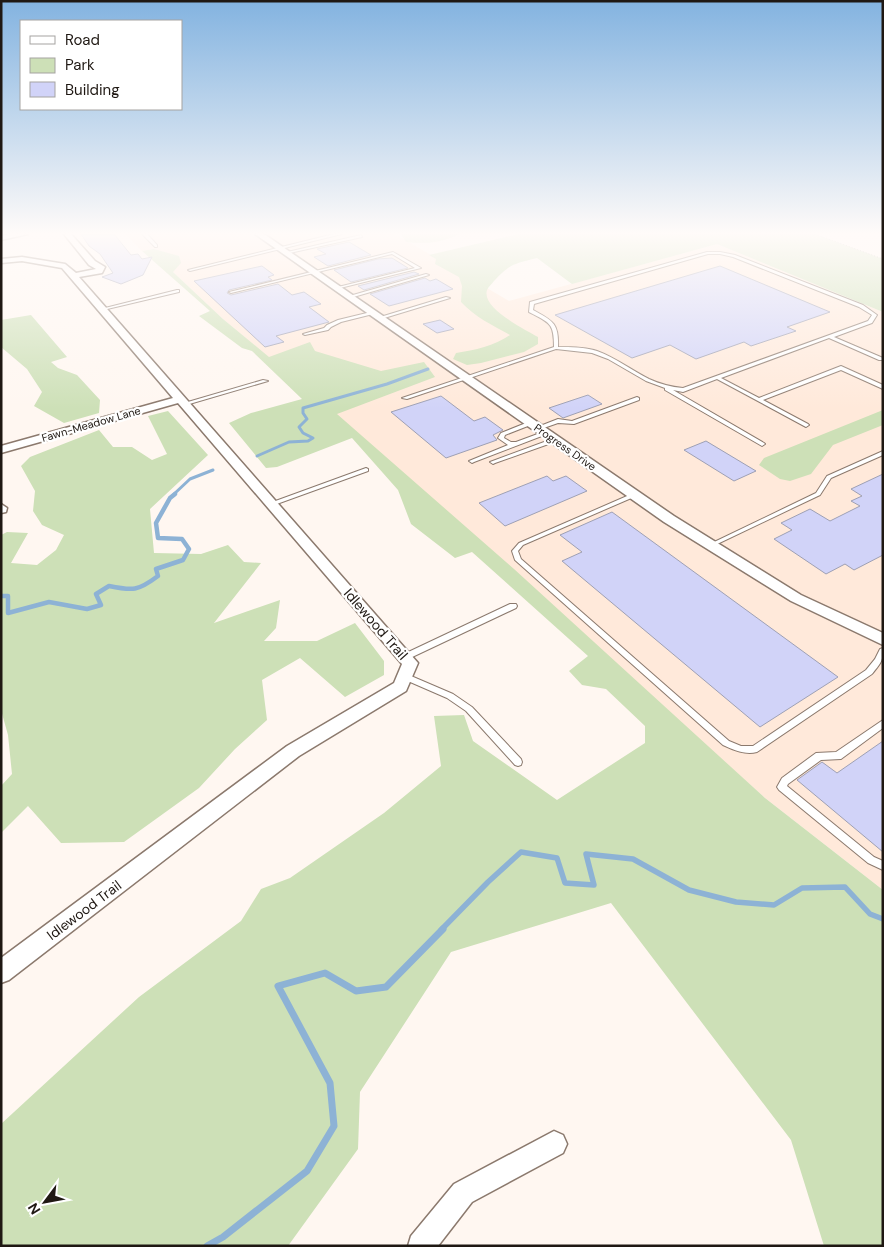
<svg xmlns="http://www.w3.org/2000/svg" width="884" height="1247" font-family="'DM Sans',sans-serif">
<rect width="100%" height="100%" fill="#fff7f1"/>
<!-- built -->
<path fill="#ffe9da" d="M125 234H395L509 301 717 244 883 312V890L765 798 336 414 223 319 173 272 166 253 154 249 142 251Z"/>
<!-- green -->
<g fill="#cde0b7">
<path d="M401 234H460C439 243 428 244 406 242Z"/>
<path d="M519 234H815L883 259V312L717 244 572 284 537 258C514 264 511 263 494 281 492 284 488 287 487 290 481 308 526 330 538 337V344L524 352 481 363 467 365 453 359 456 353C475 350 494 346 510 335 492 325 475 317 461 302L462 286 459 277 435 264 436 259 429 255Z"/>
<path d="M154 249 179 256 181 263 173 272 223 319 269 357 310 342 315 351 381 371 424 362 435 377 337 414 514 569 765 798 883 890V1246H824L791 1140 611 903 451 952 360 1092 358 1149 288 1246H1V1124L139 997 241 921 261 889 290 878 384 813 441 766 434 716 464 715 473 741 557 800 645 743V726L606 689 582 685 569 671 588 656 472 552 455 558 411 524 398 490 352 438 277 467 266 468 229 423 251 413 302 399 252 351 242 348 199 316 210 311 142 251Z"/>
<path d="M31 315 67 357 51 362 58 368 77 375 100 400 99 413 64 423 34 406 42 392 27 369 1 347V320Z"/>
<path d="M883 410V425L833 445 811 474 790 481 780 479 759 465 764 458Z"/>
<path d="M168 411 208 455 150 509 154 553 201 554 228 545 244 562 261 563 214 623 280 600 276 628 264 641H317L355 623 384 661V675L345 697 300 658 262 680 267 720 235 749 199 788 124 842 61 843 28 806 1 833V786L12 774 8 735 1 710V535L7 532 28 533 11 563 37 565 56 550 64 535 42 525 33 511 35 491 21 466 30 457 99 430 113 447H132L152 460 167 454 148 416Z"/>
</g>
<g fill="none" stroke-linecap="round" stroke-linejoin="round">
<!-- stream-far3 -->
<g stroke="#8db2d5" stroke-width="3">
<path d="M257 456 289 442 308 441 313 438 303 433 299 427 307 419 303 413V408L387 384 428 369"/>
<path d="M173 495 190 479 213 470"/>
</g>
<!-- stream-far2 -->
<path stroke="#8db2d5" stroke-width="4.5" d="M1 596H8V613L49 602 87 609 101 605 96 594 109 586C133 591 138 591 158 576L156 569 183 560 189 549 182 539 158 538 156 523 170 498 175 494"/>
<!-- stream-far1 -->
<path stroke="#8db2d5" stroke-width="5.5" d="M441 930 488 882 521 852 557 858 565 883 594 885 586 854 633 859 689 890 736 902 774 905 802 888 845 887 870 914 883 919"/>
<!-- stream -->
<path stroke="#8db2d5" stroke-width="7" d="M207 1246 223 1237 307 1171 334 1126 330 1083 278 986 325 973 356 991 386 987 443 929"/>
</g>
<!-- building -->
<g fill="#d1d3f8" stroke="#9ea0b4">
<path d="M81 234H114L131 255 138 254 142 259 152 257 143 275 121 284 102 277 113 273 100 254 89 246Z"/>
<path d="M349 242 371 255 328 266 314 257 326 254 317 249Z"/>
<path d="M392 258 408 268 351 282 334 270 378 259Z"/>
<path d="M262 266 274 275 268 277 272 280 229 290 227 293 231 295 278 284 292 295 304 292 321 304 309 307 329 322 276 336 284 342 265 347 194 281Z"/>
<path d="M720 266 830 312 787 327 796 331 751 346 744 342 696 359 670 345 632 358 555 315Z"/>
<path d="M414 272 419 274 364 290 358 286Z"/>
<path d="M425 278 430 281 436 279 453 289 389 306 370 294Z"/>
<path d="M440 320 454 329 437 333 423 324Z"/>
<path d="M588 395 602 404 563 418 549 408Z"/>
<path d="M441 396 474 421 485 417 503 430 493 435 497 440 446 458 391 412Z"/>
<path d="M706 441 756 471 734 481 684 450Z"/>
<path d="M883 474V555L854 570 845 564 826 574 774 539 792 530 781 523 810 509 830 521 860 506 851 501 862 496 851 489Z"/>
<path d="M547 476 553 481 566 476 587 491 505 526 479 503Z"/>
<path d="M612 512 838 677 760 727 562 561 582 552 560 535Z"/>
<path d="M883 741V852L797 780 822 762 837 773Z"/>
</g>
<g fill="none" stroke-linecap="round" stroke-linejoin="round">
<!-- lane casing -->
<g stroke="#8b796d" stroke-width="2">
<g id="lane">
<path d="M142 234H147L157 245V247H155Z"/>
<path d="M334 234H342L190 271 188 270Z"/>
<path d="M361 235 362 237 285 254 283 253Z"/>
<path d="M393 252 421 268 336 289 334 288 415 268 392 254 231 293 229 292Z"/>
<path d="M707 252H720L735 255 863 305 877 315 872 323 834 337 883 358V360H879L829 338 721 378 759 398 841 366 883 385V389L841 370 763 400 808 424 809 425 806 427 717 379 683 392 673 390 764 443 765 444 762 446 665 390V388L646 381 608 359 592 353 556 349 407 399 402 398 554 347C554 323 550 323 529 312L530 302ZM708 254H720L733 257 859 307 872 315 868 321 683 388C671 387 660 384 649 379 631 370 616 358 597 351 585 347 571 347 558 347 559 323 553 321 533 310L534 304Z"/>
<path d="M426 274 429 275 350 298 346 297Z"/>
<path d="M177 290H179V292L103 310 101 309Z"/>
<path d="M446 297 450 298 381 319 377 318Z"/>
<path d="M371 312 373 313V314L341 322 331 327 328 330 305 335 303 334 324 328 327 325 338 320Z"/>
<path d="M263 380 268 381 186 405 181 404Z"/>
<path d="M637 397 639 398V400L574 424 558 423 538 430 535 428 558 419 572 421Z"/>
<path d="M531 421 533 422V424L505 435 504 438 511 442H516L543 432H547V434L474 462 472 463 469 461 508 445 498 438 501 433Z"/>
<path d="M555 438 558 440 557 441 495 463 493 464 490 462Z"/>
<path d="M883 451V455L831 478 820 495 713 546H709L708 545 816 493 827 476Z"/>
<path d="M366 468 368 469V471L274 505 272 506 269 504 270 503Z"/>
<path d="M634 493 636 494V496L523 545 518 551 521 559 729 741 741 746H753L866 670 875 659 880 649 883 648C883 662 880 664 872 674L757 752C745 755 734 750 723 745L515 560 512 551 519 543Z"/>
<path d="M510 604H516L517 606 516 608 408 659H402L401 657 402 655Z"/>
<path d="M404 673 453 694 472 707 521 759 522 762 521 765 518 766 515 765 466 711 447 698 401 678 400 676 401 674Z"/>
<path d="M883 720V728L841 759 821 760 788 784 787 786 874 857 883 861V870L868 863 779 790 777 787 782 778 816 753 836 752Z"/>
</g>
</g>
<!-- street casing -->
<g stroke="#8b796d" stroke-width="3">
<g id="street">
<path d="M9 234H28L1 240V236Z"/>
<path d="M64 234H71L95 261 105 267 102 273 79 277 418 663 406 691 299 756 9 980 1 983V958L287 746 394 683 402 664 178 403 1 453V446L173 398 62 268 22 261 1 263V259L22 257 65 264 76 273 96 269 89 265Z"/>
<path d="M255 234H264L674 516 801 595 883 633V645L791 601 664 522Z"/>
<path d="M1 504 7 508 6 512 1 513Z"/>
<path d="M554 1131 563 1135 567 1144 563 1153 472 1202 438 1246H408L411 1236 454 1184Z"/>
</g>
</g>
<!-- path -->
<path stroke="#a8a09b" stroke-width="1" stroke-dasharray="1 2" stroke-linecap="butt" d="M815 234 883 259"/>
<!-- lane -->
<use href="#lane" fill="#fff" fill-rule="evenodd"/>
<!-- street -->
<use href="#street" fill="#fff" fill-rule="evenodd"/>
</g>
<!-- sky -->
<linearGradient id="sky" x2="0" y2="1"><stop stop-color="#83b3e0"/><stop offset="0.57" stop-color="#fffbf9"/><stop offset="1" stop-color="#fffbf9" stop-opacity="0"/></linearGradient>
<rect width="884" height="409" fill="url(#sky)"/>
<g text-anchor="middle" stroke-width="4.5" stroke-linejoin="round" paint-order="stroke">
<!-- far-street labels -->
<g font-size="11" fill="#1f1813" stroke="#fff">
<text transform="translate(91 424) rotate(-16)" y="4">Fawn-Meadow Lane</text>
<text transform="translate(565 447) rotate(35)" y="4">Progress Drive</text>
</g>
<!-- street labels -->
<g font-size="14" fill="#1f1813" stroke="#fff">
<text transform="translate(376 624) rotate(49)" y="5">Idlewood Trail</text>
<text transform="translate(84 910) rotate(-37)" y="5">Idlewood Trail</text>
</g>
</g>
<!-- border -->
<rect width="884" height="1247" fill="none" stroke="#1f1813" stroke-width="5"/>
<!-- legend -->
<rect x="20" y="20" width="162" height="90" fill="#ffffff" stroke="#a5a3a1"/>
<rect x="30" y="36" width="25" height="8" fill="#ffffff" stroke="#a5a3a1"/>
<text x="65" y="45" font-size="15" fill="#1f1813">Road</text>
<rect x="30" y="58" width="25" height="15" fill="#cde0b7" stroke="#a5a3a1"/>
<text x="65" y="70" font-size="15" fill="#1f1813">Park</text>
<rect x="30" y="82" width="25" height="15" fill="#d1d3f8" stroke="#a5a3a1"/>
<text x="65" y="95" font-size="15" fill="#1f1813">Building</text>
<!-- north arrow -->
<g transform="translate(45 1202) rotate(238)" stroke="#ffffff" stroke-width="4" paint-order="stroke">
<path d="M0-4L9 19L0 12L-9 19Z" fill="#1f1813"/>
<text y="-8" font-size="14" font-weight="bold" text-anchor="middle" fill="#1f1813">N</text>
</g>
</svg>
